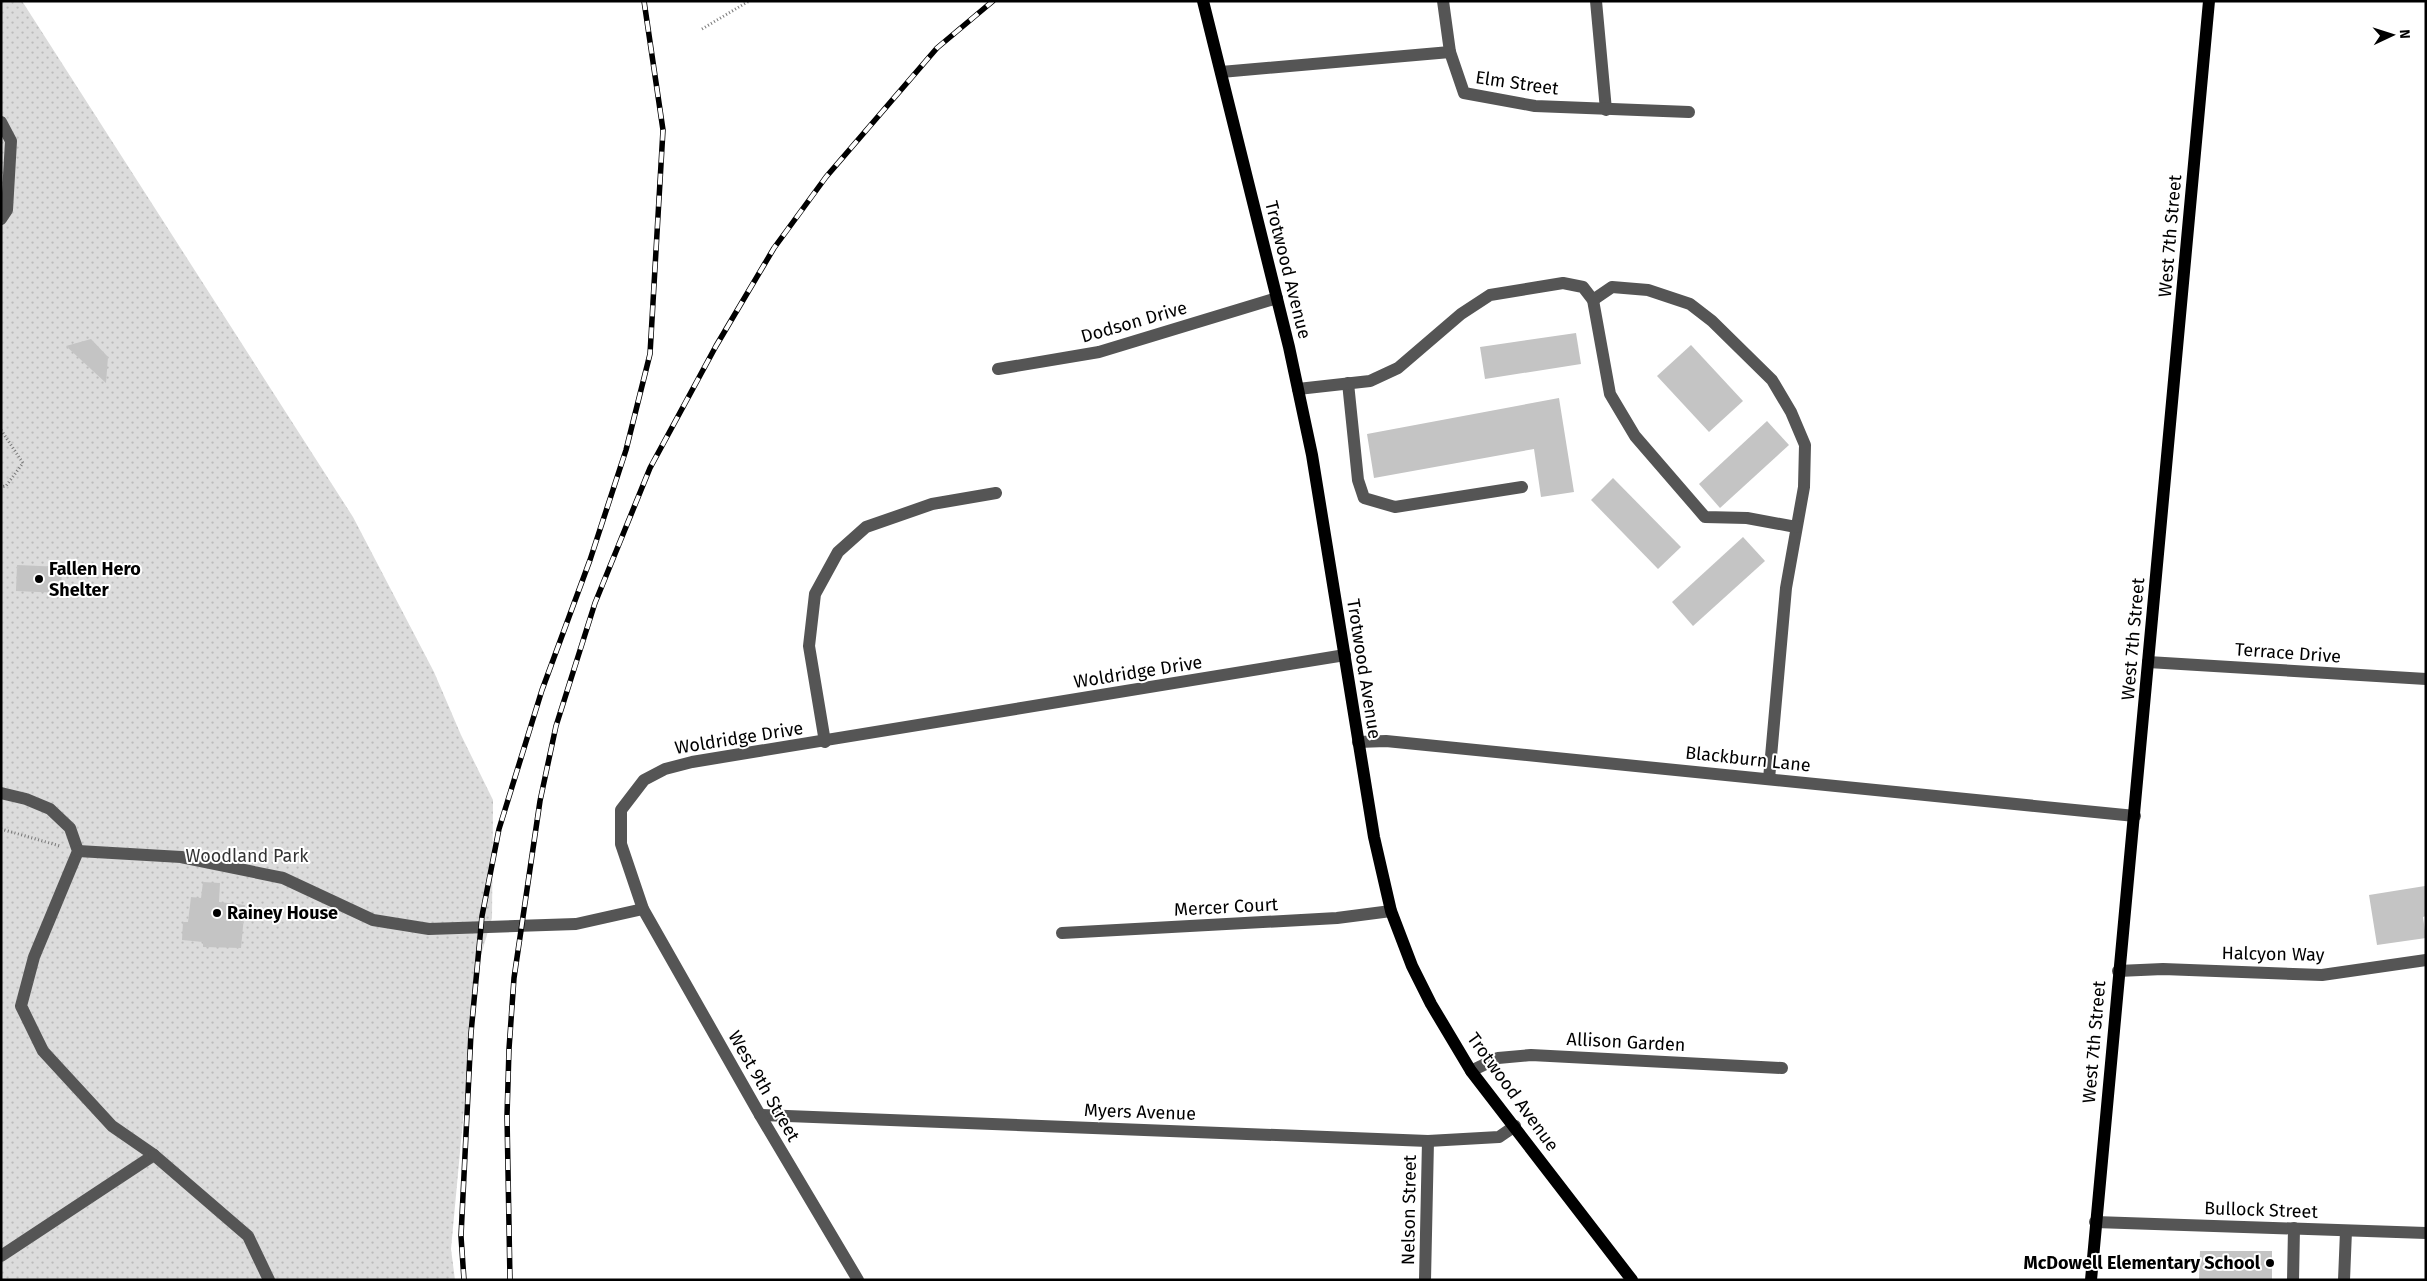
<svg xmlns="http://www.w3.org/2000/svg" width="2427" height="1281" font-family="'Fira Sans',sans-serif">
<defs>
<pattern id="park-dots" width="8" height="8" patternUnits="userSpaceOnUse" patternTransform="scale(1.25)"><rect width="8" height="8" fill="#dcdcdc"/><path d="M2 2h.1M6 6h.1" fill="none" stroke="#bbb" stroke-width="1.8" stroke-linecap="round"/></pattern>
</defs>
<rect width="100%" height="100%" fill="#fff"/>
<!-- park -->
<path fill="url(#park-dots)" d="M1 1H22L353 517 434 672 461 735 493 800 492 918 481 955 474 1001 451 1249 455 1280H1Z"/>
<!-- building -->
<g fill="#c4c4c4">
<path d="M1576 333 1581 364 1485 379 1480 347Z"/>
<path d="M91 339 108 357 106 383 66 346Z"/>
<path d="M1691 345 1743 401 1709 432 1657 376Z"/>
<path d="M1559 398 1574 492 1541 497 1534 449 1374 478 1367 434Z"/>
<path d="M1767 421 1789 445 1720 508 1699 484Z"/>
<path d="M1613 478 1681 547 1658 569 1591 500Z"/>
<path d="M1743 537 1765 561 1693 626 1672 602Z"/>
<path d="M17 565 62 567 61 593 16 591Z"/>
<path d="M203 882 220 883 219 902 245 905 241 948 203 947V942L182 940 183 922H188L191 897 201 898Z"/>
<path d="M2425 886 2426 916 2423 917 2426 938 2377 945 2369 895Z"/>
<path d="M2200 1251H2272V1280H2199Z"/>
</g>
<g fill="none" stroke-linecap="round" stroke-linejoin="round">
<!-- path -->
<g stroke="#777" stroke-width="3" stroke-dasharray="1 2.5" stroke-linecap="butt">
<path d="M702 29 749 1"/>
<path d="M1 430 23 463 6 486 1 487"/>
<path d="M1 829 60 846"/>
</g>
<!-- minor -->
<g stroke="#555" stroke-width="12">
<path d="M1443 1 1450 52"/>
<path d="M1596 1 1606 110"/>
<path d="M1221 72 1450 52 1464 93 1535 106 1689 112"/>
<path d="M1 122 11 141 7 210 1 219"/>
<path d="M1593 300 1612 287 1648 290 1690 304 1712 321 1772 380 1791 412 1805 445 1804 487 1786 588 1769 779"/>
<path d="M998 369 1099 352 1277 298"/>
<path d="M1348 383 1358 480 1364 498 1395 507 1522 487"/>
<path d="M1298 389 1370 381 1398 368 1461 314 1490 295 1563 283 1583 287 1593 300 1610 394 1635 436 1705 517 1747 518 1796 527"/>
<path d="M2148 662 2426 679"/>
<path d="M825 742 809 646 815 594 838 552 866 527 932 504 996 493"/>
<path d="M1358 742 1386 741 2135 816"/>
<path d="M1 793 26 799 50 809 70 828 78 851 34 957 21 1006 43 1051 112 1126 154 1155 1 1256"/>
<path d="M78 851 181 857 283 878 373 920 429 929 576 924 643 909"/>
<path d="M1062 933 1337 918 1391 911"/>
<path d="M2118 971 2163 969 2322 975 2426 960"/>
<path d="M1471 1071 1498 1058 1531 1055 1782 1068"/>
<path d="M760 1115 1428 1141 1499 1137 1515 1126"/>
<path d="M154 1155 248 1236 269 1280"/>
<path d="M2095 1222 2426 1233"/>
<path d="M858 1280 760 1115 643 909 621 844V810L644 780 665 769 692 762 1345 655"/>
<path d="M1425 1280 1428 1141"/>
<path d="M2293 1280 2294 1228"/>
<path d="M2344 1280 2346 1231"/>
</g>
<!-- major -->
<g stroke="#000" stroke-width="12">
<path d="M1203 1 1289 347 1312 455 1374 837 1391 911 1412 966 1431 1004 1471 1071 1632 1280"/>
<path d="M2091 1280 2209 1"/>
</g>
<!-- rail casing -->
<g stroke="#000" stroke-width="5.5">
<g id="rail">
<path d="M464 1280 461 1236 471 1033 482 916 499 829 542 690 590 560 626 450 650 354 663 130 644 1"/>
<path d="M510 1280 507 1116 509 1049 514 978 540 801 556 726 595 603 650 468 716 346 774 248 826 177 937 48 993 1"/>
</g>
</g>
<!-- rail -->
<use href="#rail" stroke="#fff" stroke-width="4" stroke-dasharray="11" stroke-linecap="butt"/>
</g>
<!-- markers -->
<g fill="#000" stroke="#fff" stroke-width="2">
<circle cx="39" cy="579" r="5"/>
<circle cx="217" cy="913" r="5"/>
<circle cx="2270" cy="1263" r="5"/>
</g>
<g text-anchor="middle" stroke-width="4" stroke-linejoin="round" paint-order="stroke">
<!-- street labels -->
<g font-size="18" fill="#000" stroke="#fff">
<text transform="translate(1517 83) rotate(8)" y="6">Elm Street</text>
<text transform="translate(2170 236) rotate(-85)" y="6">West 7th Street</text>
<text transform="translate(1288 270) rotate(76)" y="6">Trotwood Avenue</text>
<text transform="translate(1134 322) rotate(-16)" y="6">Dodson Drive</text>
<text transform="translate(2133 639) rotate(-85)" y="6">West 7th Street</text>
<text transform="translate(2288 653) rotate(4)" y="6">Terrace Drive</text>
<text transform="translate(1364 669) rotate(81)" y="6">Trotwood Avenue</text>
<text transform="translate(1138 672) rotate(-9)" y="6">Woldridge Drive</text>
<text transform="translate(739 738) rotate(-9)" y="6">Woldridge Drive</text>
<text transform="translate(1748 759) rotate(6)" y="6">Blackburn Lane</text>
<text transform="translate(1226 907) rotate(-3)" y="6">Mercer Court</text>
<text transform="translate(2273 954) rotate(1)" y="6">Halcyon Way</text>
<text transform="translate(1626 1042) rotate(3)" y="6">Allison Garden</text>
<text transform="translate(2094 1042) rotate(-85)" y="6">West 7th Street</text>
<text transform="translate(764 1086) rotate(60)" y="6">West 9th Street</text>
<text transform="translate(1513 1092) rotate(54)" y="6">Trotwood Avenue</text>
<text transform="translate(1140 1112) rotate(2)" y="6">Myers Avenue</text>
<text transform="translate(1409 1210) rotate(-89)" y="6">Nelson Street</text>
<text transform="translate(2261 1210) rotate(2)" y="6">Bullock Street</text>
</g>
<!-- poi labels -->
<g font-size="18" font-weight="bold" fill="#000" stroke="#fff" text-anchor="start">
<text x="49" y="575">Fallen Hero<tspan x="49" dy="21">Shelter</tspan></text>
<text x="227" y="919">Rainey House</text>
<text x="2260" y="1269" text-anchor="end">McDowell Elementary School</text>
</g>
<!-- park labels -->
<g font-size="18" fill="#333" stroke="#fff">
<text x="247" y="862">Woodland Park</text>
</g>
</g>
<!-- border -->
<rect width="2427" height="1281" fill="none" stroke="#000000" stroke-width="5"/>
<!-- north arrow -->
<g transform="translate(2392 35) rotate(86)" stroke="#ffffff" stroke-width="4" paint-order="stroke">
<path d="M0-4L9 19L0 12L-9 19Z" fill="#000000"/>
<text y="-8" font-size="14" font-weight="bold" text-anchor="middle" fill="#000000">N</text>
</g>
</svg>
